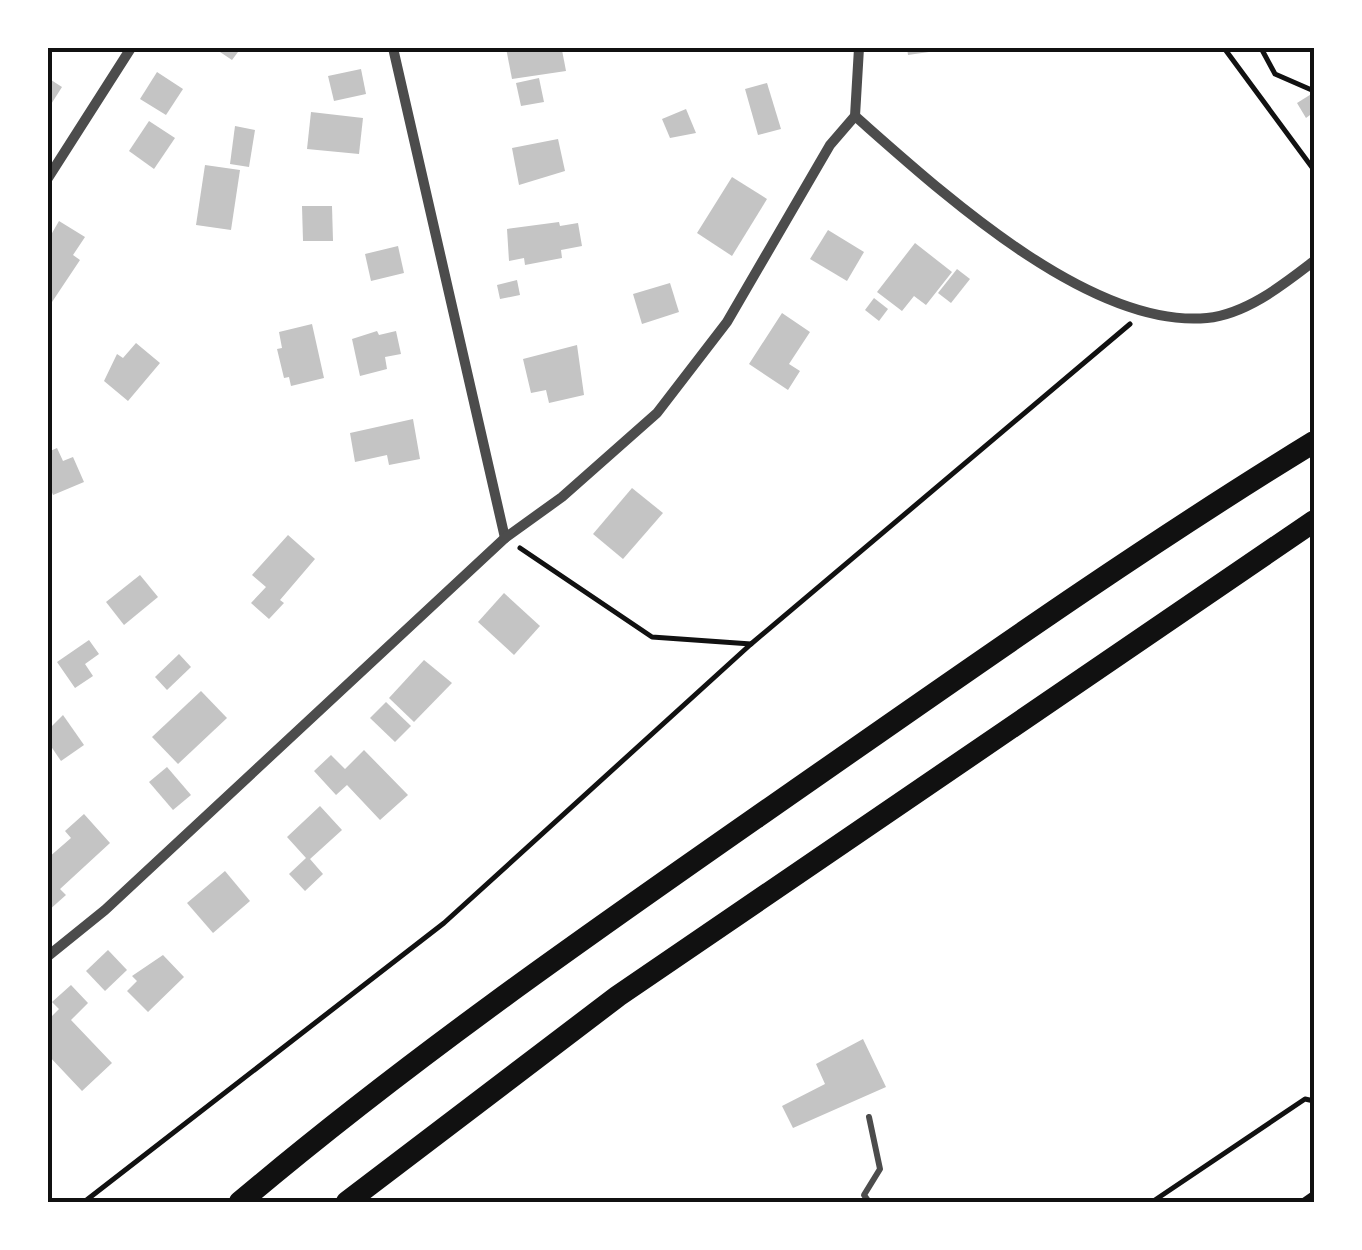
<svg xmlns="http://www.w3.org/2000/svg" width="1362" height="1250" font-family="'Fira Sans Condensed',sans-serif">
<rect width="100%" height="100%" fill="#fff"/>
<!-- building -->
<g fill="#c4c4c4">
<path d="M214 48H241L232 60Z"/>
<path d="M506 48 562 50 566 71 512 79Z"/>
<path d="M907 48H943V50L908 55Z"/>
<path d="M361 69 366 94 334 101 328 76Z"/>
<path d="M157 72 183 89 166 115 140 99Z"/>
<path d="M48 78 62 87 48 109Z"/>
<path d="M539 78 544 102 521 106 516 83Z"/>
<path d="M767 83 781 129 758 135 745 89Z"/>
<path d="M1313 93 1314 112 1306 118 1297 103Z"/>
<path d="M686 109 696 133 670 138 662 119Z"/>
<path d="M311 112 363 118 359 154 307 149Z"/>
<path d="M149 121 175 138 154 169 129 151Z"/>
<path d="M235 126 255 130 249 167 230 164Z"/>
<path d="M558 139 565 171 519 185 512 148Z"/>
<path d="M205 165 240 170 231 230 196 225Z"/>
<path d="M732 177 767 199 732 256 697 233Z"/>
<path d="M302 206H332L333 241H303Z"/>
<path d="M59 221 85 237 73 255 80 260 48 308V240Z"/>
<path d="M559 222 560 226 578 223 582 246 561 250 562 258 525 265 524 258 509 261 507 229Z"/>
<path d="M828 230 864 252 847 281 810 259Z"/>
<path d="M915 243 952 272 926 305 914 296 902 311 877 292Z"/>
<path d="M398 246 404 273 371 281 365 254Z"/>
<path d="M957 269 970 279 951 303 938 293Z"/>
<path d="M517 280 520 295 500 299 497 285Z"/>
<path d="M670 283 679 312 642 324 633 294Z"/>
<path d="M874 298 888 309 879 321 865 310Z"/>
<path d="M782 313 810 332 789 364 800 371 788 390 749 364Z"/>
<path d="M312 324 324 378 291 386 289 377 284 378 277 349 282 348 279 332Z"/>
<path d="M377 331 379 335 396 331 401 354 385 357 387 369 360 376 352 339Z"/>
<path d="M136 343 160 363 128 401 104 381 117 354 123 358Z"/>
<path d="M577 345 584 395 549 403 546 390 531 393 523 359Z"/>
<path d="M413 419 420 459 389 465 387 455 355 462 350 433Z"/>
<path d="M57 448 63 461 73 457 84 482 53 495 48 483V452Z"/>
<path d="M632 488 663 513 623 559 593 534Z"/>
<path d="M288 535 315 559 280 600 284 603 269 619 251 603 266 587 252 575Z"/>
<path d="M140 575 158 597 124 625 106 602Z"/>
<path d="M504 593 540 626 514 655 478 622Z"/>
<path d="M89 640 99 654 85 664 93 676 75 688 57 662Z"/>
<path d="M179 654 191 667 167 690 155 677Z"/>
<path d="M424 660 452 683 414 722 389 698Z"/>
<path d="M201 691 227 718 178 764 152 737Z"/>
<path d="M386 702 411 726 395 742 370 718Z"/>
<path d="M63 715 84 745 61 761 48 742V730Z"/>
<path d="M364 750 408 795 380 820 347 785 336 795 314 771 331 755 345 769Z"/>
<path d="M167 767 191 795 173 810 149 782Z"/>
<path d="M320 806 342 830 310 859 323 874 305 891 289 874 306 858 287 837Z"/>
<path d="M84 814 110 843 60 889 66 895 48 911V858L71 838 65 831Z"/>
<path d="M225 871 250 901 213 933 187 903Z"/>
<path d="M108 950 127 970 105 991 86 971Z"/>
<path d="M163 955 184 977 148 1012 127 991 137 981 132 976Z"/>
<path d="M71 985 88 1003 71 1020 112 1063 82 1091 48 1055V1020L59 1009 52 1002Z"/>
<path d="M863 1039 886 1087 793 1128 782 1106 825 1084 816 1064Z"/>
</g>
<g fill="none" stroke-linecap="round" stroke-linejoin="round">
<!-- path -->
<g stroke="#111" stroke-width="5">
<path d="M1224 48 1314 170"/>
<path d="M1261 48 1275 74 1314 91"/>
<path d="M520 548 652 637 751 644 1130 324"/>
<path d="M84 1202 444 923 751 644"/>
<path d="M1152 1202 1305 1099 1314 1101"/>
<path d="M1301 1202 1314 1193"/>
</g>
<!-- service -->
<path stroke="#4c4c4c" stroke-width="6" d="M869 1117 880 1169 864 1195 869 1202"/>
<!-- minor -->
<g stroke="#4c4c4c" stroke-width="10">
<path d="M393 48 505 538"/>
<path d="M855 116C939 190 1089 329 1207 318 1247 314 1284 284 1314 261"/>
<path d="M48 178 131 48"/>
<path d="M48 956 105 910 505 538 562 497 657 413 727 322 830 145 855 116 859 48"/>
</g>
<!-- motorway -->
<g stroke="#111" stroke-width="22">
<path d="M240 1202C415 1054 604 924 793 792 964 673 1136 551 1314 442"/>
<path d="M347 1202 618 996 1314 521"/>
</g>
</g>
<!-- border -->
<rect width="1362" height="1250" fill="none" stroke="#ffffff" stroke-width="100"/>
<rect x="50" y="50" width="1262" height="1150" fill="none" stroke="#111" stroke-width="4"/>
</svg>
